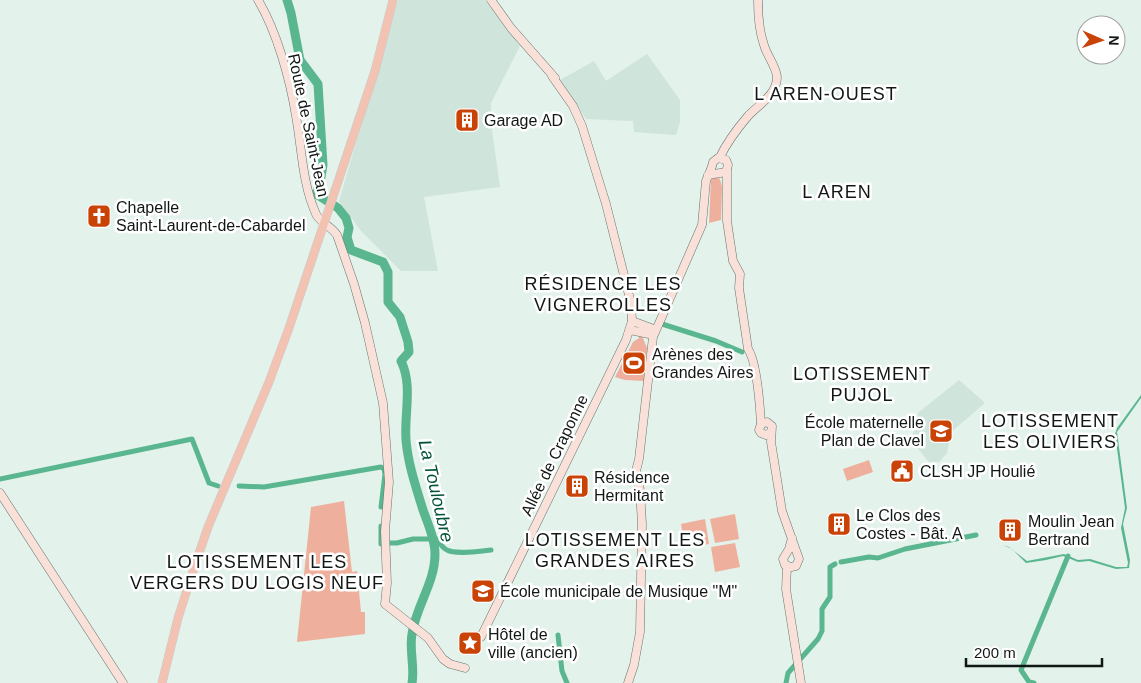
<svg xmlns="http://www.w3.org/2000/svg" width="1141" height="683" font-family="Helvetica,sans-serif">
<rect width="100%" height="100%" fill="#e3f2eb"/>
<!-- built -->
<g fill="#cfe4da">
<path d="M398 0H485L520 46 491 103V123L500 187 424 197 438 271H401L361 231 339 201Z"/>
<path d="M647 54 680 100V122L676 135 634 132 633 121 586 119 560 80 594 61 606 81Z"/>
<path d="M959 380 985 403 951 432 947 453 939 462H929L914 444 913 434 918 413Z"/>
</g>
<!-- green -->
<g fill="#eeb09c">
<path d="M716 177 720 179 722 187 721 220 709 223 711 180Z"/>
<path d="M639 336H642L647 348 644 381 625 380 615 377 633 342 639 338Z"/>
<path d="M869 460 873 472 847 481 843 469Z"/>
<path d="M344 501 352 572 357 571 361 612H365V634L297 642 311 507Z"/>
<path d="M735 514 739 539 715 543 710 519Z"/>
<path d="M705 519 709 544 685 548 681 524Z"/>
<path d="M735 543 740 567 715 572 711 547Z"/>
</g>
<!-- water -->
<path fill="#5ab68f" d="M1141 395V398L1117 432 1127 508 1123 524 1130 560 1129 568 1116 569 1089 561 1078 562 1063 556 1046 560 1026 563 1012 549 1003 545 1009 547 1027 561 1064 554 1078 560 1090 559 1116 567H1127L1128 563 1121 528 1125 508 1115 434 1117 428Z"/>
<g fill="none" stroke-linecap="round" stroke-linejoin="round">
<!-- canal -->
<g stroke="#5ab68f" stroke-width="5">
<path d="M662 324 716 341 742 352"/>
<path d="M0 479 192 439 209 483 218 486"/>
<path d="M239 486 264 487 381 467 384 469 385 474 381 507"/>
<path d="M381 526V544"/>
<path d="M390 543H397L413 539H437C440 543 442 548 447 550 456 555 480 551 491 550"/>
<path d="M841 562 869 557 878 558 905 549 976 535"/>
<path d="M558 635 562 671 567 683"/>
<path d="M786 683 788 673 818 639 822 631V609L830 597V567L835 564"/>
<path d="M1034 683 1029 682 1021 670 1068 556"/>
</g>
<!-- river -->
<path stroke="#5ab68f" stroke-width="9" d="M287 0 291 13 300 60 318 84 323 165 320 183 316 194 338 208 346 218 349 228 347 237 351 250 383 262 388 272V302L400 317 408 342 409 352 401 361C413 385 404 414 406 440 408 464 416 487 423 510 428 524 435 539 435 554 435 583 416 606 412 634 409 650 415 667 412 683"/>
<!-- secondary casing -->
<g stroke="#67746e" stroke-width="9">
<g id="secondary">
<path d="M258 0C277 32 290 79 296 116 302 149 302 183 316 214 319 222 331 226 337 235L354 284 365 323 383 403 389 482 385 531 387 583 385 604 428 638 443 659 450 664 465 668"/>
<path d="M491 0 511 28 555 78"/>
<path d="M720 157C727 142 737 129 748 116 758 105 777 95 777 77 776 66 767 56 764 45 759 31 758 15 758 0"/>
<path d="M727 170V221L733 261 740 274 739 288 748 349C757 362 760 407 761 424L759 430 761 433 766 435 771 432"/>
<path d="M632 321 651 328 654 332"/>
<path d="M630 330 649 334 654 332"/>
<path d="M761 424 767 422 772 426 771 442 782 511 799 559 796 566 791 567 785 565 783 559 789 549 792 538"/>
<path d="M0 493 123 683"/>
<path d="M787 566 786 589 801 683"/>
<path d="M481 637 626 340 632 321 631 303 606 204 582 126 573 106 552 76"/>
<path d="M628 683 634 665 640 632 642 524 640 490 636 471 639 459 653 337 702 225 706 181C708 175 712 169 713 162L718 158 726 160 728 165 726 172 708 175"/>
</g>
</g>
<!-- primary casing -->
<g stroke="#cbcccb" stroke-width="9">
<path id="primary" d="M162 683 178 618 195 565 208 527 269 382 289 328 375 71 393 0"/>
</g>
<!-- secondary -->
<use href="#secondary" stroke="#f9e1d9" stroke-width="8"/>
<!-- primary -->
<use href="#primary" stroke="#f2c2b3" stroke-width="8"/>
</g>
<!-- icons -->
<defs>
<g id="building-square" transform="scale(1.25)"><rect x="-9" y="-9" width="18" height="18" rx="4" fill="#ca4306" stroke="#fff"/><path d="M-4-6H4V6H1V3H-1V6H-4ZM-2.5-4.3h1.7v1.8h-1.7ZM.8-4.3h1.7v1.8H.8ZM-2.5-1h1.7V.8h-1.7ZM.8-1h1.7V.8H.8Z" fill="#fff"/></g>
<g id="church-square" transform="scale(1.25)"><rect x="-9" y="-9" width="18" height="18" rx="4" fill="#ca4306" stroke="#fff"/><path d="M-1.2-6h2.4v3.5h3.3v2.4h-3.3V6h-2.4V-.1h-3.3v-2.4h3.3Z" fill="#fff"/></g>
<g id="stadium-square" transform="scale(1.25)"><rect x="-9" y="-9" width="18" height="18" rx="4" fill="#ca4306" stroke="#fff"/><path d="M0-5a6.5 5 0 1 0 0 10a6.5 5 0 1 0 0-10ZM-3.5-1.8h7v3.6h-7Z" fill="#fff"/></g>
<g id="school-square" transform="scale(1.25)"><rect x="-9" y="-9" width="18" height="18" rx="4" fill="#ca4306" stroke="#fff"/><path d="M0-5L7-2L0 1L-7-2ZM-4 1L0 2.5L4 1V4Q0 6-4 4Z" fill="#fff"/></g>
<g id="civic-square" transform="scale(1.25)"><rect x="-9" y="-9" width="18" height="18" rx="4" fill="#ca4306" stroke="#fff"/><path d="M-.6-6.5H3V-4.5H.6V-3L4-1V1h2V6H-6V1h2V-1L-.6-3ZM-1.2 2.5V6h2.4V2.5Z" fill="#fff"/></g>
<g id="sight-square" transform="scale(1.25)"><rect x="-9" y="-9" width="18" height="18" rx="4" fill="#ca4306" stroke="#fff"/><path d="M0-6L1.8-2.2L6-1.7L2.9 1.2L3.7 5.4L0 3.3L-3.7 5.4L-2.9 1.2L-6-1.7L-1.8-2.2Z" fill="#fff"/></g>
</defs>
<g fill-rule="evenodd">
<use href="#building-square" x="467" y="120"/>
<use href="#church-square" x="99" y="216"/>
<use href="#stadium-square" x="634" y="363"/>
<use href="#school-square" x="941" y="431"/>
<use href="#civic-square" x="902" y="471"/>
<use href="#building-square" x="577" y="486"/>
<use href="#building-square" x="839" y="524"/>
<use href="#building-square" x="1010" y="530"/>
<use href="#school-square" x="483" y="591"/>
<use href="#sight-square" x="470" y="643"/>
</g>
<g text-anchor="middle" stroke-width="5" stroke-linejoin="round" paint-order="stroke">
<!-- poi labels -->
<g font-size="16" fill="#111714" stroke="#fff" text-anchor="start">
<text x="484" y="126">Garage AD</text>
<text x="116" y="213">Chapelle<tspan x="116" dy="18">Saint-Laurent-de-Cabardel</tspan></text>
<text x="652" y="360">Arènes des<tspan x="652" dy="18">Grandes Aires</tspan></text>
<text x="924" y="428" text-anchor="end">École maternelle<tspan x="924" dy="18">Plan de Clavel</tspan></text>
<text x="920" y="477">CLSH JP Houlié</text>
<text x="594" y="483">Résidence<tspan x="594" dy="18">Hermitant</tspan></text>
<text x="856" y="521">Le Clos des<tspan x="856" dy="18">Costes - Bât. A</tspan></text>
<text x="1028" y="527">Moulin Jean<tspan x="1028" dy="18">Bertrand</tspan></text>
<text x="500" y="597">École municipale de Musique "M"</text>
<text x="488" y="640">Hôtel de<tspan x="488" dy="18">ville (ancien)</tspan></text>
</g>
<!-- street labels -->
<g font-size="16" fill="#111714" stroke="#fff">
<text transform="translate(309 125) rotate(78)" y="6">Route de Saint-Jean</text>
<text transform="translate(554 455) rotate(-64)" y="6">Allée de Craponne</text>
</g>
<!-- neighbourhood labels -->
<g font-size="18" letter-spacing="1" fill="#111714" stroke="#fff">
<text x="826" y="100">L AREN-OUEST</text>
<text x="837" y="198">L AREN</text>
<text x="603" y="290">RÉSIDENCE LES<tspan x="603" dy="21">VIGNEROLLES</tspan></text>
<text x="862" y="380">LOTISSEMENT<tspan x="862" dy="21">PUJOL</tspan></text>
<text x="1050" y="427">LOTISSEMENT<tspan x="1050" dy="21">LES OLIVIERS</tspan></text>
<text x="615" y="546">LOTISSEMENT LES<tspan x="615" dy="21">GRANDES AIRES</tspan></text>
<text x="257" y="568">LOTISSEMENT LES<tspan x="257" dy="21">VERGERS DU LOGIS NEUF</tspan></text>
</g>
<!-- water labels -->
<g font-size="18" font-style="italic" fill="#025238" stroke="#fff">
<text transform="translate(436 491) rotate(77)" y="6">La Touloubre</text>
</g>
</g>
<!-- north arrow -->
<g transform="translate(1101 40) rotate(92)"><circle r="24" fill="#ffffff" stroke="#a0a2a1"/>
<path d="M0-4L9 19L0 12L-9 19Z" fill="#ca4306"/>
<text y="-8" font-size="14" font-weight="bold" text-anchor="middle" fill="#111714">N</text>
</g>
<!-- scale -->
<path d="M966 658v8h136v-8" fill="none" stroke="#111714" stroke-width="2.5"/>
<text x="974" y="658" font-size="15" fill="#111714" stroke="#ffffff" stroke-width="4" paint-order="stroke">200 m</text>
</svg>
